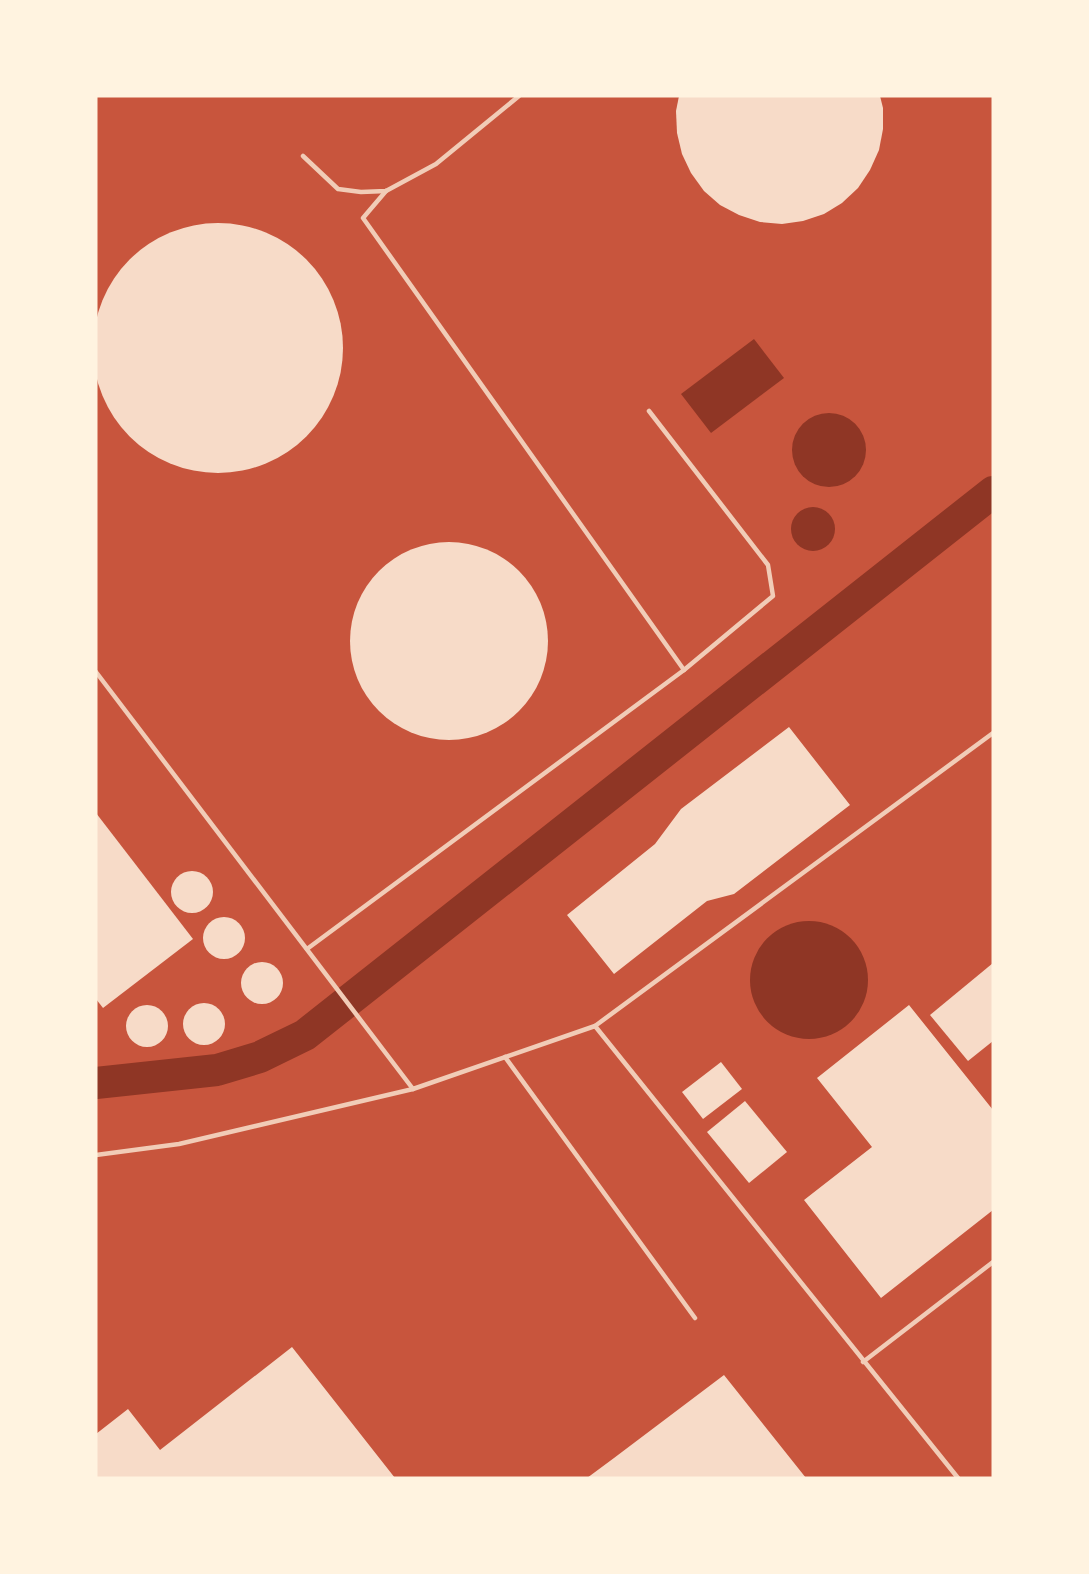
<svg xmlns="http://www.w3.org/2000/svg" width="1089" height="1574" font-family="'Asap Condensed',sans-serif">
<rect width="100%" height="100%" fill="#c8553d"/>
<!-- water -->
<g fill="#8f3625">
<path d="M754 339 784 378 711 433 681 394Z"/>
<circle cx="829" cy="450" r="37"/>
<circle cx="813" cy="529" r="22"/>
<circle cx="809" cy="980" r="59"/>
</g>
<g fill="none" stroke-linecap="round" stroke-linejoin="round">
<!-- canal -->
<path stroke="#8f3625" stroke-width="32" d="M96 1083 217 1070 260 1057 305 1035 993 492"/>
</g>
<!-- building -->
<g fill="#f7dbc8">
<path d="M679 96H880L883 108V129L879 150 870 170 858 188 842 203 824 214 803 221 782 224 760 222 739 215 720 205 704 191 691 173 682 154 677 133 676 111Z"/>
<circle cx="218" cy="348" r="125"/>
<circle cx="449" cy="641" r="99"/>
<path d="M789 727 850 805 734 894 707 901 614 974 567 915 655 844 681 809Z"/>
<path d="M96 813 193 939 103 1008 96 999Z"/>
<circle cx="192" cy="892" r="21"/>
<circle cx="224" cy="938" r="21"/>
<circle cx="262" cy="983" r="21"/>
<path d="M993 963V1041L968 1061 930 1015Z"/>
<circle cx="204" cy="1024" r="21"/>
<circle cx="147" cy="1026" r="21"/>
<path d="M909 1005 993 1110V1210L881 1298 804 1200 872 1147 817 1078Z"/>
<path d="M721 1062 742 1089 703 1119 682 1092Z"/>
<path d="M745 1101 787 1152 749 1183 707 1132Z"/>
<path d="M292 1347 395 1478H96V1434L128 1409 160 1450Z"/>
<path d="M724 1375 806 1478H587L614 1458Z"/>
</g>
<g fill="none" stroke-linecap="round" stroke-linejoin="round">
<!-- service -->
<g stroke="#f1ccb7" stroke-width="4.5">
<path d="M303 156 338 189 361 192 386 191 436 164 519 96"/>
<path d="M649 411 768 565 773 596 684 670"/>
<path d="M96 672 413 1089"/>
<path d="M307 949 684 670 363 218 386 191"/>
<path d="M505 1057 695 1318"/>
<path d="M96 1155 179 1144 413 1089 595 1026"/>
<path d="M863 1362 993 1262"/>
<path d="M958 1478 595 1026 993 733"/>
</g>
</g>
<!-- border -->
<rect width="1089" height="1574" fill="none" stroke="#fff3e0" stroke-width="195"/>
</svg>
